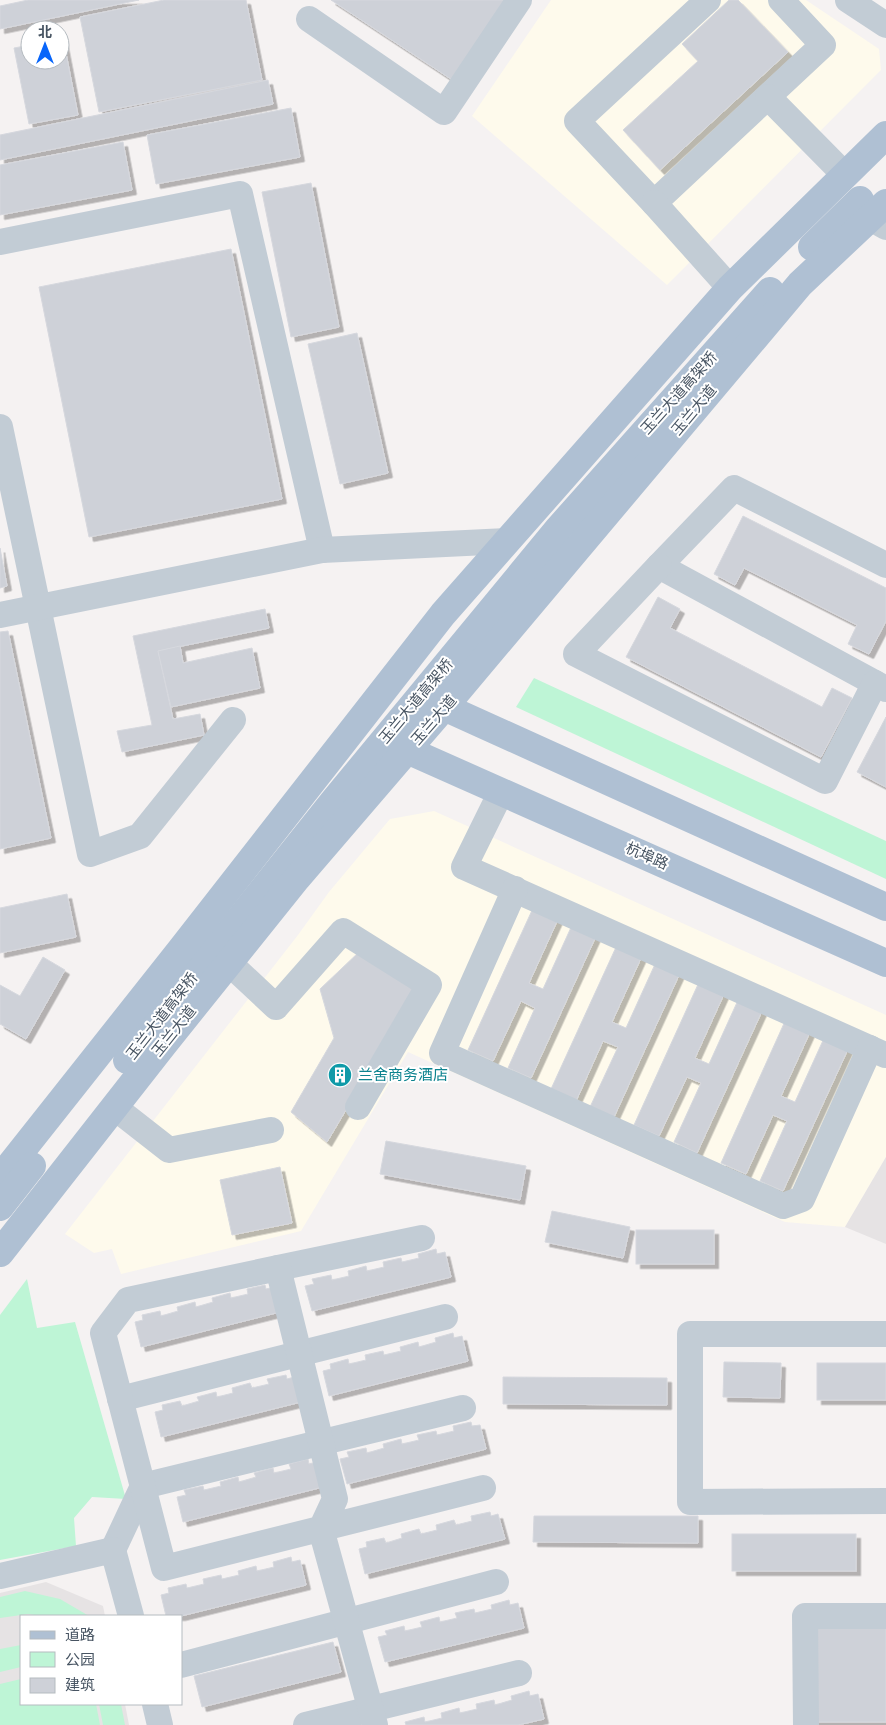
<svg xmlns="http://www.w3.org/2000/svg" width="886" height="1725" font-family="'Exo 2','Noto Sans SC',sans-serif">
<defs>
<filter id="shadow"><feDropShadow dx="4.5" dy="4.5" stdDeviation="0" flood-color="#0004"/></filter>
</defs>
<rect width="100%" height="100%" fill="#f5f2f2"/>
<!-- commercial -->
<g fill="#fefaec">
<path d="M551 0H806L879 49 881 70 667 285 472 116Z"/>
<path d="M434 811 886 1015V1157L845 1227 785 1222 408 1052 301 1231 121 1274 112 1249 94 1253 65 1234 298 935 329 892 390 819Z"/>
</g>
<!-- education -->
<g fill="#e6e3e4">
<path d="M886 1157V1244L845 1227Z"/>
<path d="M46 1582 103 1606 105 1616H21V1704H125L129 1725H0V1593Z"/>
</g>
<!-- green -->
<g fill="#bef5d6">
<path d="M534 678 886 841V879L516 707Z"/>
<path d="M27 1279 37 1328 75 1322 126 1499 92 1497 74 1518 76 1546 0 1560V1315Z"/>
<path d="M25 1591 60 1599 89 1616H41L28 1614 0 1618V1597Z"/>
<path d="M21 1645V1667L0 1672V1649Z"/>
<path d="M21 1679V1704H96L100 1725H0V1684Z"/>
<path d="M99 1704H121L125 1725H103Z"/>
</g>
<!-- building -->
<g fill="#ced1d8" stroke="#d6d8de" filter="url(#shadow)">
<path d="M28 0H139L0 29V6Z"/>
<path d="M164 0H246L262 80 99 112 80 17Z"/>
<path d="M331 0H508L454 81Z"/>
<path d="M729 0H738L788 52 660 170 623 130 698 61 682 44Z"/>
<path d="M63 38 78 115 29 124 14 48 30 45V60H60V39Z"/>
<path d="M268 80 273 104 0 160V135Z"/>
<path d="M291 108 300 157 156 184 147 135Z"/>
<path d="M123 142 132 190 0 215V165Z"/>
<path d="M311 183 339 327 291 337 262 192Z"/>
<path d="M231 249 282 499 89 537 39 287Z"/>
<path d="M357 333 388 473 340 484 308 344Z"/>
<path d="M743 516 886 588V621L869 654 848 644 857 625 744 568 735 585 714 574Z"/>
<path d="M0 548 7 586 0 588Z"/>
<path d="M658 597 680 609 670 628 822 707 832 688 852 698 821 757 626 657Z"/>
<path d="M265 609 269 628 158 651 173 719 200 714 204 735 122 752 117 731 152 725 133 636Z"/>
<path d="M8 631 51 838 0 849V632Z"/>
<path d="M180 646 183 663 252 648 260 688 171 707 158 651Z"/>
<path d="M886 717V787L857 772Z"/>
<path d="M67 894 76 937 0 953V908Z"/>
<path d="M534 906 559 917 529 983 543 989 573 923 597 934 531 1078 508 1068 535 1008 521 1001 493 1061 468 1050Z"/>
<path d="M617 945 642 956 612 1022 626 1028 656 962 680 973 614 1117 590 1107 618 1047 603 1041 576 1101 551 1089Z"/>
<path d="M360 951 418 988 327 1142 291 1112 334 1038 320 989Z"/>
<path d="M43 957 65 970 26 1039 0 1024V985L20 996Z"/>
<path d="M700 980 725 992 695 1058 709 1064 739 998 763 1009 697 1153 674 1142 701 1083 687 1077 659 1136 634 1125Z"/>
<path d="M786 1019 811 1030 781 1096 795 1102 825 1036 849 1047 783 1191 760 1181 787 1121 773 1115 746 1174 721 1163Z"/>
<path d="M386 1141 526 1166 520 1200 380 1174Z"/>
<path d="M280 1167 292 1223 232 1235 220 1180Z"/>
<path d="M552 1211 630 1227 623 1258 545 1242Z"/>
<rect x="636" y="1230" width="78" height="34"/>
<path d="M436 1249 437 1254 445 1252 451 1277 312 1311 305 1286 314 1284 312 1279 331 1275 332 1280 349 1276 348 1271 366 1266 367 1271 384 1267 383 1262 401 1258 402 1262 419 1258 418 1254Z"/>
<path d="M265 1285 266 1289 274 1287 280 1312 141 1347 135 1322 143 1320 142 1315 160 1311 161 1316 178 1311 177 1307 195 1302 196 1307 213 1302 212 1298 230 1293 231 1298 248 1294 247 1289Z"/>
<path d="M453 1333 454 1338 462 1336 468 1361 329 1396 323 1371 331 1369 330 1364 348 1359 349 1364 366 1360 365 1355 383 1351 384 1355 401 1351 400 1347 418 1342 419 1347 436 1342 435 1338Z"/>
<path d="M724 1362 781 1363 780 1398 723 1397Z"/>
<rect x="817" y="1363" width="69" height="37"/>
<path d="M286 1375 287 1379 294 1377 301 1402 161 1437 155 1412 163 1410 162 1405 180 1401 182 1406 199 1401 197 1397 216 1392 217 1397 233 1393 232 1388 250 1383 252 1388 269 1384 267 1379Z"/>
<path d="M503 1377 667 1378V1405L503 1404Z"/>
<path d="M471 1422 472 1426 480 1425 486 1449 347 1484 340 1459 349 1457 347 1452 366 1448 367 1453 384 1448 383 1444 401 1439 402 1444 419 1440 417 1435 436 1431 437 1435 454 1431 453 1426Z"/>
<path d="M308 1459 309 1464 317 1462 323 1487 183 1522 177 1497 186 1495 184 1490 203 1486 204 1490 221 1486 220 1482 238 1477 239 1482 256 1477 254 1473 273 1468 274 1473 291 1469 289 1464Z"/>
<path d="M490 1512 491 1516 498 1514 505 1539 365 1574 359 1549 367 1547 366 1542 384 1538 386 1543 402 1538 401 1534 419 1529 421 1534 437 1530 436 1525 454 1520 456 1525 472 1521 471 1516Z"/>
<path d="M534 1516H698V1543L533 1542Z"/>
<rect x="732" y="1534" width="124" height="37"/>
<path d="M291 1557 292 1562 300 1560 306 1585 181 1616H166L161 1595 169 1593 168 1588 186 1584 187 1588 204 1584 203 1579 221 1575 222 1579 239 1575 238 1571 256 1566 257 1571 274 1567 273 1562Z"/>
<path d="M509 1600 510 1605 518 1603 524 1628 385 1662 378 1637 387 1635 385 1631 404 1626 405 1631 422 1627 420 1622 439 1617 440 1622 457 1618 455 1613 474 1609 475 1613 492 1609 491 1605Z"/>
<rect x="814" y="1625" width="72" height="97"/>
<path d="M333 1642 341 1672 202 1707 194 1676Z"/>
<path d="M529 1691 530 1696 538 1694 544 1719 518 1725H406L405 1722 424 1717 425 1722 442 1718 441 1713 459 1708 460 1713 477 1709 476 1704 494 1700 495 1705 512 1700 511 1696Z"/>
</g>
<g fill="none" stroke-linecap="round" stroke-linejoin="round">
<!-- minor -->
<g stroke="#c2ccd5" stroke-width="26">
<path d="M708 0 577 121 654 203 823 45 781 0"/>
<path d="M848 0 886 25"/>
<path d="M309 19 444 112 519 0"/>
<path d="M768 97 845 175"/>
<path d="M654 203 730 288"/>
<path d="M870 218 886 227"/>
<path d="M0 242 240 194 322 550"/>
<path d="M0 427 90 854 140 836 233 720"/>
<path d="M886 565 734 488 659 566 886 689"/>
<path d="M659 566 576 654 825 781 875 683"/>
<path d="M0 615 322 550 507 541"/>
<path d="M501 792 464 867 885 1055"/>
<path d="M515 889 442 1053 783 1206 802 1199 870 1048"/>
<path d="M229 963 276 1007 343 931 429 985 358 1107"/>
<path d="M114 1107 169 1150 271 1130"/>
<path d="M278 1268 422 1238"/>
<path d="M886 1334H690V1502L886 1501"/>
<path d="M120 1399 445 1317"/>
<path d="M113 1550 143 1486 463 1408"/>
<path d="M0 1576 113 1550 131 1616"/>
<path d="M181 1665 496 1582"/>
<path d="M155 1704 160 1725"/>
<path d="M306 1725 519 1673"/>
<path d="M375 1725 321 1529 335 1499 278 1268 128 1300 103 1333 164 1568 483 1488"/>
<path d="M806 1725 805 1616H886"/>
</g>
<!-- major -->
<g stroke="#afc0d3" stroke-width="28">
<path d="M812 247 860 200"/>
<path d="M444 707 886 907"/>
<path d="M407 750 886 963"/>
<path d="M127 1060 333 802 559 528 770 291"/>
<path d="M0 1178 183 947 443 614 730 288 886 135"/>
<path d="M0 1207 32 1166"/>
<path d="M0 1253 163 1045 297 878 444 707 800 284 886 203"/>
</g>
</g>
<!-- icons -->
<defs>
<g id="building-disc" transform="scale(1.25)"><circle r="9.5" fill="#0f9aa8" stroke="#fff"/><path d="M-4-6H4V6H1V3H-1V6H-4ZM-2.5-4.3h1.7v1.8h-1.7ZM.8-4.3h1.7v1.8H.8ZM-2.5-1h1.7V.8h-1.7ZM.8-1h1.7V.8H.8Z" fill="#fff"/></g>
</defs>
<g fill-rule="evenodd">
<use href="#building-disc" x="340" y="1075"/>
</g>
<g text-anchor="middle" stroke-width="4" stroke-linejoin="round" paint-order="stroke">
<!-- street labels -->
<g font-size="15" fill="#475462" stroke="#fff">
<text transform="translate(679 393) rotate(-48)" y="5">玉兰大道高架桥</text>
<text transform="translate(694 410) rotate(-50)" y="5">玉兰大道</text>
<text transform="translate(416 701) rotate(-50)" y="5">玉兰大道高架桥</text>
<text transform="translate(434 720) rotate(-49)" y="5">玉兰大道</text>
<text transform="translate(647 856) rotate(24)" y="5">杭埠路</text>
<text transform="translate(162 1016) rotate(-52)" y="5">玉兰大道高架桥</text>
<text transform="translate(174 1031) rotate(-51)" y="5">玉兰大道</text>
</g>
<!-- culture labels -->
<g font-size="15" fill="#0d838f" stroke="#fff" text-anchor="start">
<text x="358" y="1080">兰舍商务酒店</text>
</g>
</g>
<!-- legend -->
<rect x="20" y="1615" width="162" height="90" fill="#ffffff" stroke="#b5bbc0"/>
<rect x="30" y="1631" width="25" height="8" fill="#afc0d3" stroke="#b5bbc0"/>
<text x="65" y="1640" font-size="15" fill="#475462">道路</text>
<rect x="30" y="1652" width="25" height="15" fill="#bef5d6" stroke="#b5bbc0"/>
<text x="65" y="1665" font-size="15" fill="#475462">公园</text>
<rect x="30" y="1678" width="25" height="15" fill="#ced1d8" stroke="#b5bbc0"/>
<text x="65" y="1690" font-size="15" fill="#475462">建筑</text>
<!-- north arrow -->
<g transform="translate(45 45)"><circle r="24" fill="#ffffff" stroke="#b5bbc0"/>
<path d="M0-4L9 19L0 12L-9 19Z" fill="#0765fa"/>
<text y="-8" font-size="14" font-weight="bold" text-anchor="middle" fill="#475462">北</text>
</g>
</svg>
